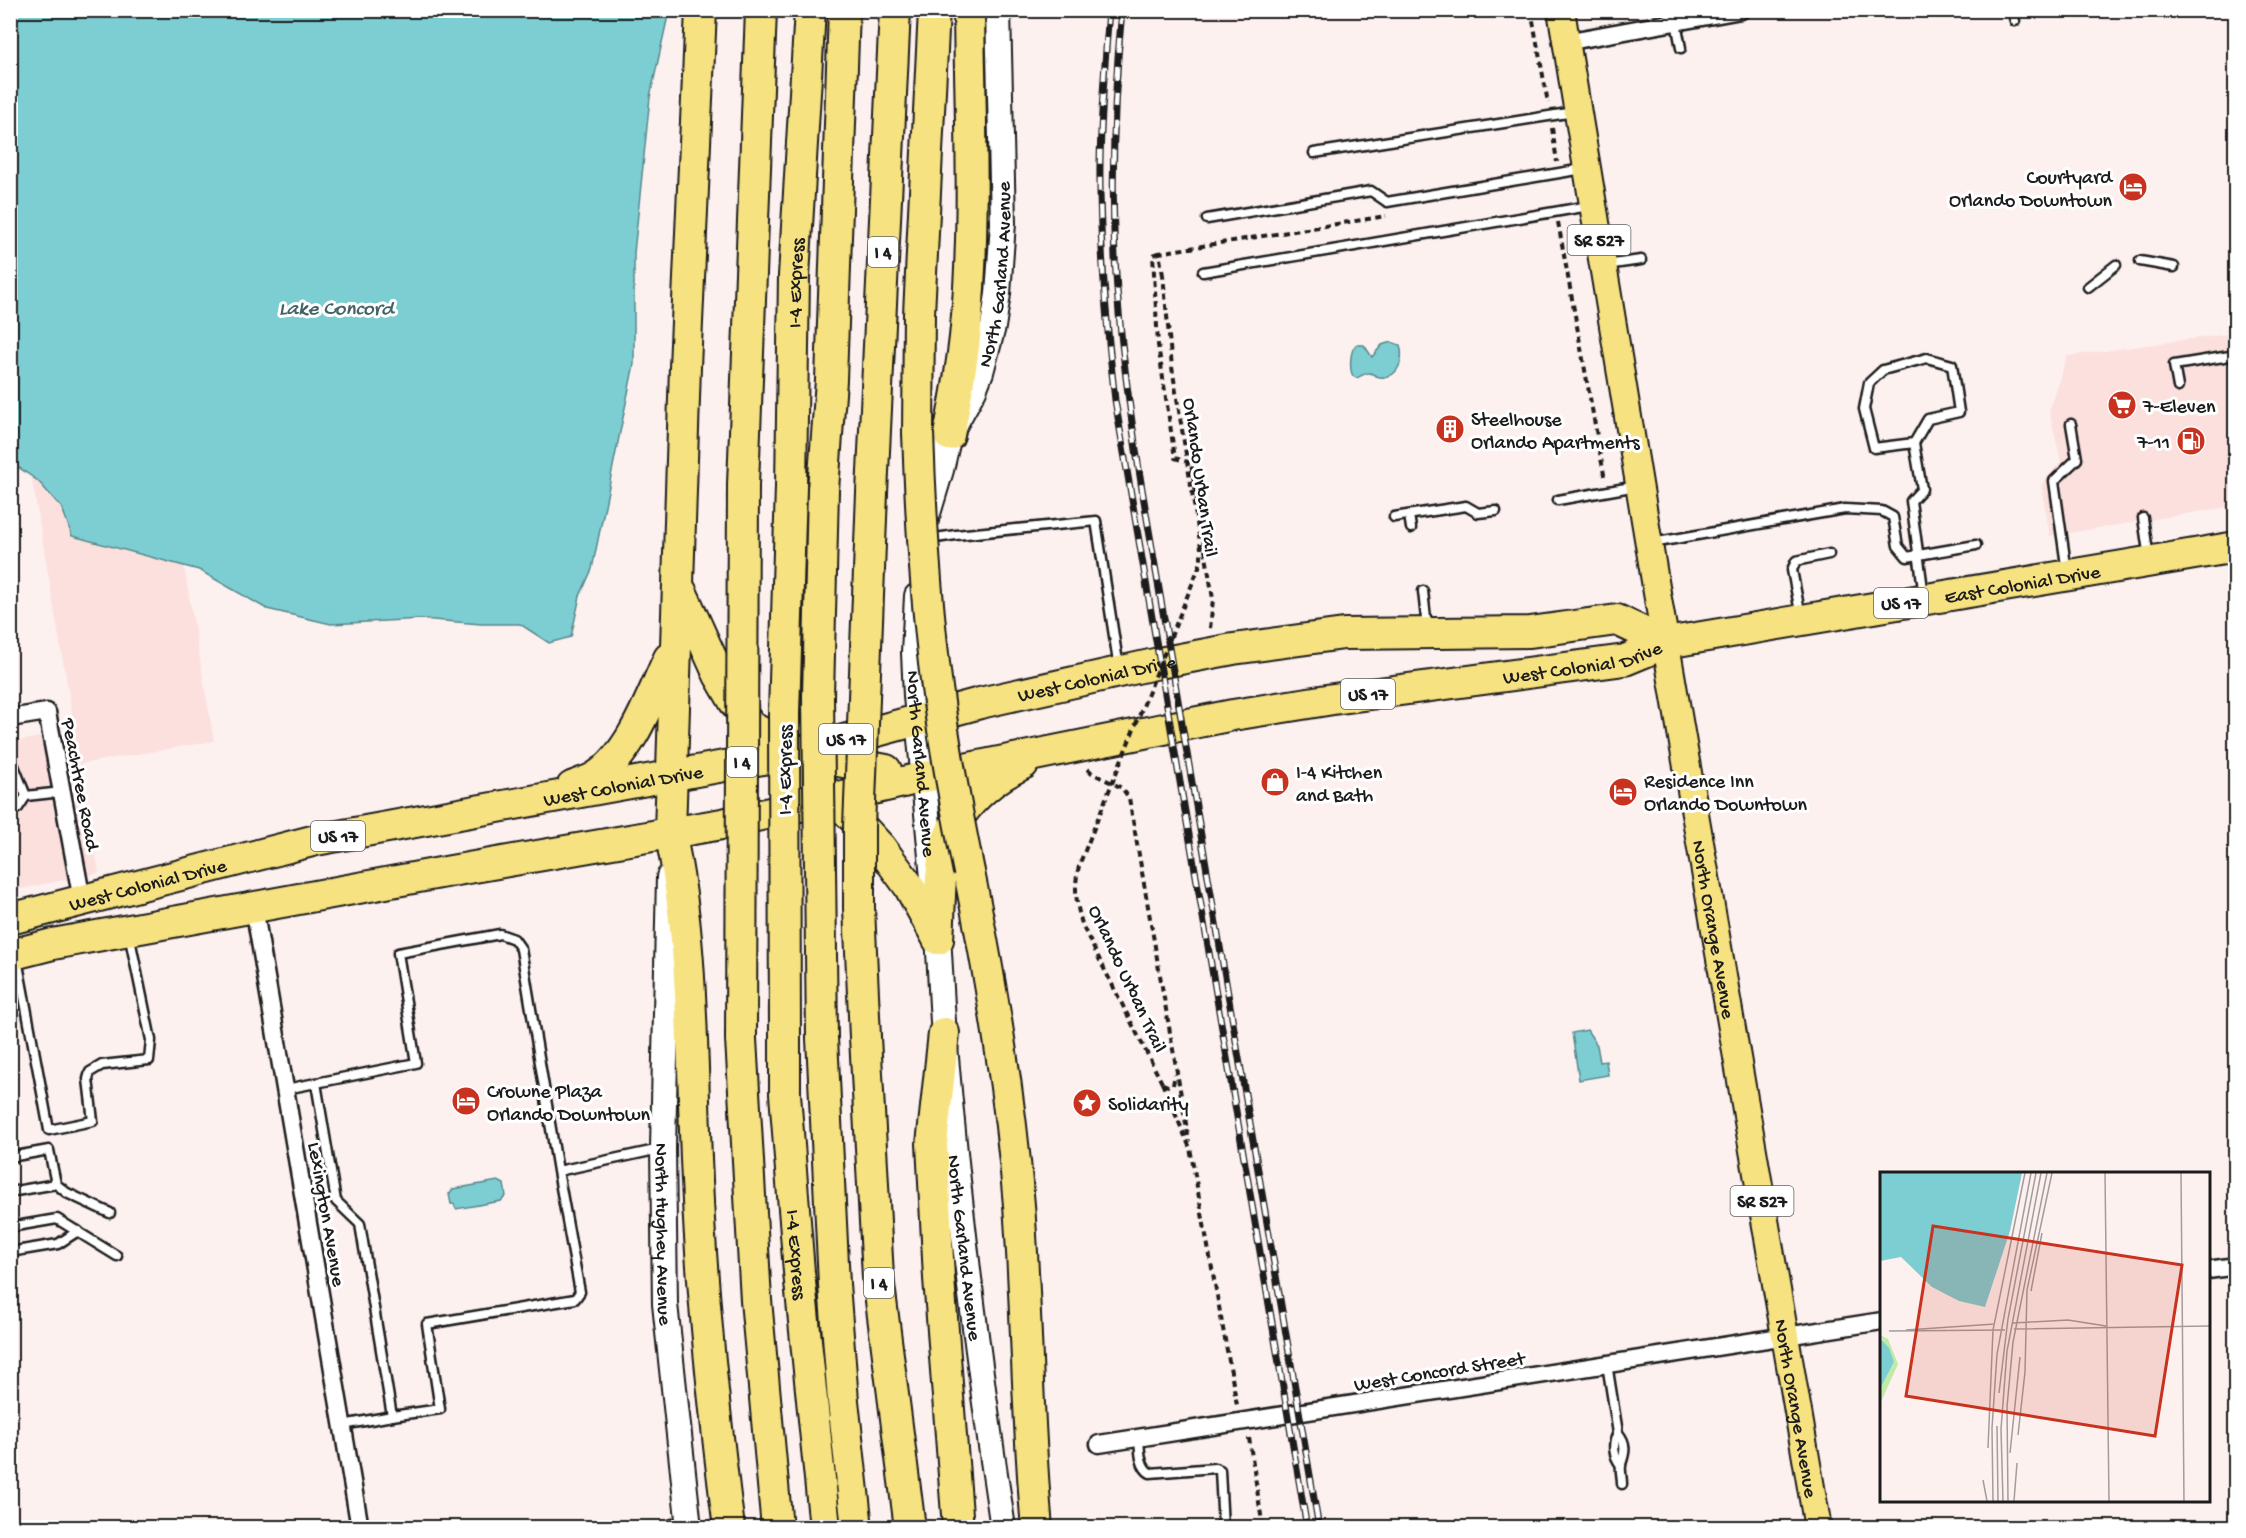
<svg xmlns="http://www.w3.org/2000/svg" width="2246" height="1538" font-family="'Gochi Hand',sans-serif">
<rect width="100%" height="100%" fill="#fdf1f0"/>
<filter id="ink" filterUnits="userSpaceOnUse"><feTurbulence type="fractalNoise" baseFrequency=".0167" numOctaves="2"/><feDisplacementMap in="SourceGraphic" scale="12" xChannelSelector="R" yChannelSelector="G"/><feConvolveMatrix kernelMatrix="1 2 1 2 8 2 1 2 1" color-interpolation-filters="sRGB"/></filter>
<g filter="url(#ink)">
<!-- built -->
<g fill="#fbe0de">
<path d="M2235 333V506L2050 536 2041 485 2061 461 2049 411 2067 356Z"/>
<path d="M20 410 165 456 214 741 81 764 99 873 11 891V742L75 731Z"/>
</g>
<!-- water -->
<g fill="#7dced3" stroke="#56878a" stroke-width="1.5">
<path d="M11 10 669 11 650 97 634 253V364L592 569 580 596 571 637 549 643 520 624H481L421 619 331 624 267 609 199 570 72 536 62 508 38 481 11 462Z"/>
<path d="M1391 342 1400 345C1404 359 1399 379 1380 377 1376 377 1374 374 1370 373 1365 372 1361 377 1356 378L1353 376C1349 369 1350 350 1356 345H1364L1372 357 1382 345Z"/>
<path d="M1587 1030 1597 1045 1600 1062 1606 1061 1608 1075 1579 1080 1572 1033Z"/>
<path d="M498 1181 504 1184 506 1196 501 1201 456 1209 454 1204H451L449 1194 453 1189Z"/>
</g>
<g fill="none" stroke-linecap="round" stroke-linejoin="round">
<!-- lane casing -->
<g stroke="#1c1c1c" stroke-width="13">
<g id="lane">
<path d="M2012 10 2015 21"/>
<path d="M1676 22 1681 48"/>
<path d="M1314 153 1574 112"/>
<path d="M1207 219 1371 191 1387 202 1583 169"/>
<path d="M2140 261 2174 267"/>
<path d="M1606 265 1641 260"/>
<path d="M1203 272 1589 206"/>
<path d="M2088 287 2116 265"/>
<path d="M2178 387 2174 365 2236 355"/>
<path d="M1914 443 1928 419 1959 412 1952 365 1927 358 1883 370 1869 383 1864 409 1874 448 1914 443 1922 489 1911 501 1924 596"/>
<path d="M1558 500 1637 486"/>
<path d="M1409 515 1411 528"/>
<path d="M1394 517 1466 506 1478 513 1496 511"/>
<path d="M2143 518 2149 558"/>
<path d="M929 539 956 535 1096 521 1119 668"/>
<path d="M1652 543 1845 509 1882 511 1893 517 1898 546 1907 557 1976 545"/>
<path d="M2067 572 2054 481 2077 459 2071 424"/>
<path d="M1423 591 1427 628"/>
<path d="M1801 617 1792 570 1796 561 1829 554"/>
<path d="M10 756 26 796"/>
<path d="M10 809 18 808 26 796 62 792"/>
<path d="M17 959 49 1130 93 1121 88 1079 90 1072 102 1065 149 1060 151 1040 129 934"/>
<path d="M286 1089 316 1083"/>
<path d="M10 1157 49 1150 56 1184 67 1193 110 1213"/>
<path d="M558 1171 521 949 514 939 500 934 398 953 416 1063 316 1083 336 1201 360 1224 392 1416 440 1409 427 1324 575 1299 580 1292 558 1171 660 1149"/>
<path d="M10 1192 56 1184"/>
<path d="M10 1227 57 1219 117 1256"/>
<path d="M10 1252 58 1244 78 1231"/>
<path d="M1607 1364 1618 1433C1627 1443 1625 1453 1621 1464 1620 1470 1622 1478 1622 1484"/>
<path d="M343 1425 392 1416"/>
<path d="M1618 1433C1612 1444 1613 1456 1621 1465"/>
<path d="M1139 1438C1140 1450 1139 1466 1150 1473L1215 1468 1220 1470 1223 1528"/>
</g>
</g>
<!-- street casing -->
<g stroke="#1c1c1c" stroke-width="21">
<g id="street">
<path d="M1565 42 1741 10"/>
<path d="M10 718 47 712 82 900"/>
<path d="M254 907 360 1528"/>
<path d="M2208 1270 2236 1266"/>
<path d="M1099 1444 1882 1321"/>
<path d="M673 1528 689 1526"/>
</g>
</g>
<!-- secondary casing -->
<g stroke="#1c1c1c" stroke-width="28">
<g id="secondary">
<path id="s1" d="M926 520 941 470 949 435 974 390 981 372 993 327 998 294 1003 223 998 10"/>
<path id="s2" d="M917 596 914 653 916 696 933 878"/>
<path id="s3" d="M669 877 663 1148 665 1304 689 1528"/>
<path id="s4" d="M937 922C940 960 941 998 944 1035 958 1200 978 1364 1003 1528"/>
</g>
</g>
<!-- primary casing -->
<g stroke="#1c1c1c" stroke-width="30">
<g id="primary">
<path id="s5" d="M1561 10 1656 587 1818 1528"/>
</g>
</g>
<!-- highway casing -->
<g stroke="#1c1c1c" stroke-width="34">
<g id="highway">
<path d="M701 10 685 367 670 832C695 946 691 1064 697 1180 702 1296 714 1412 729 1528"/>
<path d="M918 433 919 314 934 10"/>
<path d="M949 435C956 399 963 363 966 327 976 221 970 116 969 10"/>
<path d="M743 485 761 10"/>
<path id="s6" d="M791 487 794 276 810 10"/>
<path d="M823 490 831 380 844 10"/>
<path d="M872 493 895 10"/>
<path d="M681 591 719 675 734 701 750 726 796 753 886 770"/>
<path d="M773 757 834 797 881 848 909 886 938 939"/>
<path d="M572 787C580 783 590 781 597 776 632 753 652 694 669 658"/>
<path d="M969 872C991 983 1010 1093 1019 1205 1027 1312 1027 1420 1037 1528"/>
<path id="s7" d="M10 919 316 840 796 753 980 703 1159 663 1233 649 1344 634 1530 632 1617 620 1666 643"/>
<path d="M938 939C940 913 939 886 943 860 949 815 985 782 1023 764"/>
<path id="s8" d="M10 955 53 944 451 871 722 824 925 777 1233 715 1333 699 1625 660 1666 643 2236 547"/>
<path d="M944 1033 932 1144 939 1278 958 1528"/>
<path d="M865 1037 878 1277 910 1528"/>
<path d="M822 1038 834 1284 843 1401 857 1528"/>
<path d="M741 1039 756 1300 777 1528"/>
<path id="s9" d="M785 1039V1094L799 1272 825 1528"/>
</g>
</g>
<!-- path -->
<g stroke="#1c1c1c" stroke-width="4" stroke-dasharray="6 4.5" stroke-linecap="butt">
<path d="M1531 10 1548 103"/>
<path d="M1552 128 1557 162"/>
<path d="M1558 222 1605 480"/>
<path d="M1159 253 1153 255 1158 345 1175 458 1191 463 1213 599 1210 629"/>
<path d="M1163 275 1159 253 1386 216"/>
<path d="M1088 769 1092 773 1122 788 1129 798 1189 1141"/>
<path d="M1162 1083 1190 1148 1237 1405"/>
<path d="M1163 1084 1168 1086 1173 1085 1175 1074"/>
<path d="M1249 1438 1263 1528"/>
</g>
<!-- lane -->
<use href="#lane" stroke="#fff" stroke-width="8"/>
<!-- street -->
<use href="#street" stroke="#fff" stroke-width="16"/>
<!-- secondary -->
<use href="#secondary" stroke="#fff" stroke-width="24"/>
<!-- primary -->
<use href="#primary" stroke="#f7e281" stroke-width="26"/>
<!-- highway -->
<use href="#highway" stroke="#f7e281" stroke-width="30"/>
<!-- rail casing -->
<g stroke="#1c1c1c" stroke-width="7">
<g id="rail">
<path d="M1109 10C1105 61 1101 111 1100 162 1099 241 1106 321 1115 400L1307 1528"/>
<path d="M1122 10C1114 93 1111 175 1115 258 1119 335 1130 412 1142 489L1319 1528"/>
</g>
</g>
<!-- rail -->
<use href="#rail" stroke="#fff" stroke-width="4.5" stroke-dasharray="14" stroke-linecap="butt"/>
<!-- highway-bridge casing -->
<g stroke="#1c1c1c" stroke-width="34" stroke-linecap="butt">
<g id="highway-bridge">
<path d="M918 433C921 526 927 618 940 710 948 765 958 818 969 872"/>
<path d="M865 1037 859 908V827L872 493"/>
<path d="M822 1038 818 696 823 490"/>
<path d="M741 1039 743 485"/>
<path d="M785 1039 784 713 791 487"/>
</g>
</g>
<!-- path-bridge -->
<path stroke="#1c1c1c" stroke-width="4" stroke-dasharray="6 4.5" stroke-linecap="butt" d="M1162 1083 1083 927C1076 905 1073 885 1080 863L1201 562V548L1172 367 1163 275"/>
<!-- highway-bridge -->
<use href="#highway-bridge" stroke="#f7e281" stroke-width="30"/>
</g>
</g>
<!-- icons -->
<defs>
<g id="hotel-disc" transform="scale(1.5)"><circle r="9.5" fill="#c8321e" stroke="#fff"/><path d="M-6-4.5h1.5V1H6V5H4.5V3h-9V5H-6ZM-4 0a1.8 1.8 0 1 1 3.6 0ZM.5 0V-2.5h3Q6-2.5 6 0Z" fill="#fff"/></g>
<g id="supermarket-disc" transform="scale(1.5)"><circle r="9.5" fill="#c8321e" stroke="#fff"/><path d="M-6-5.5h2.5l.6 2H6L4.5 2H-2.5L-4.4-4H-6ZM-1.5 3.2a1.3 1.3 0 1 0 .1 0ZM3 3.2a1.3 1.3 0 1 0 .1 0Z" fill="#fff"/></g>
<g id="building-disc" transform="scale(1.5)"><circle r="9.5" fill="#c8321e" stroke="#fff"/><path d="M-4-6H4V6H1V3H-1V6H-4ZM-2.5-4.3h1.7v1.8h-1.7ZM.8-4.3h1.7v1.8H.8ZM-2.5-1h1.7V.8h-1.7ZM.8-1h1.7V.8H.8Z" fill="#fff"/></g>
<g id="fuel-disc" transform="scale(1.5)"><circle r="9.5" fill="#c8321e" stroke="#fff"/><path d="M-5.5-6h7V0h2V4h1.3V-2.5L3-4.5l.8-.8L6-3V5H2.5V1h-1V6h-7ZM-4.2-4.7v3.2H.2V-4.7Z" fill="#fff"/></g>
<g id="shop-disc" transform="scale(1.5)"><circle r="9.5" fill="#c8321e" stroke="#fff"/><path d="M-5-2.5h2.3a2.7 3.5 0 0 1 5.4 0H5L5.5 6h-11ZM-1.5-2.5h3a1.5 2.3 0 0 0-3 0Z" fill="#fff"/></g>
<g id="sight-disc" transform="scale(1.5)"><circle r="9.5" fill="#c8321e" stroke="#fff"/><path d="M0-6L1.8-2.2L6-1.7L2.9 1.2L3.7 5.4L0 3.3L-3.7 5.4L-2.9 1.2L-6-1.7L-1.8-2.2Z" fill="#fff"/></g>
</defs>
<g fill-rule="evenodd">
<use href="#hotel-disc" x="2133" y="187"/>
<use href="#supermarket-disc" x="2122" y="405"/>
<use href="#building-disc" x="1450" y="429"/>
<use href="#fuel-disc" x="2191" y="441"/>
<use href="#shop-disc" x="1275" y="782"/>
<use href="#hotel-disc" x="1623" y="792"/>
<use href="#hotel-disc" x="466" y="1101"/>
<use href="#sight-disc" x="1087" y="1103"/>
</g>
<g text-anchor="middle" stroke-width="6" stroke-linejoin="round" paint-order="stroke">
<!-- shield labels -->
<g fill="#fff" stroke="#606060" stroke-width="1.5">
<rect x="1567.5" y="225" width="63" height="30" rx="4.5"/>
<rect x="868" y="237" width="30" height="30" rx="4.5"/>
<rect x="1874" y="588" width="54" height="30" rx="4.5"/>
<rect x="1341" y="679" width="54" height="30" rx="4.5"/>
<rect x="819" y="724" width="54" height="30" rx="4.5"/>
<rect x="727" y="747" width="30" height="30" rx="4.5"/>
<rect x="311" y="821" width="54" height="30" rx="4.5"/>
<rect x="1730.5" y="1186" width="63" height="30" rx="4.5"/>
<rect x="864" y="1268" width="30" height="30" rx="4.5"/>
</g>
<g font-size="18" font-weight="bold" fill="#1c1c1c">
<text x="1599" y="246">SR 527</text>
<text x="883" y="258">I 4</text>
<text x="1901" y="609">US 17</text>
<text x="1368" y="700">US 17</text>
<text x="846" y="745">US 17</text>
<text x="742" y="768">I 4</text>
<text x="338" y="842">US 17</text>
<text x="1762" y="1207">SR 527</text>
<text x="879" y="1289">I 4</text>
</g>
<!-- poi labels -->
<g font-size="20" fill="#1c1c1c" stroke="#fff" text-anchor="start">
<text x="2112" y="183" text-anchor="end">Courtyard<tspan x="2112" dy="23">Orlando Downtown</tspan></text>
<text x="2143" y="412">7-Eleven</text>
<text x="1471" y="425">Steelhouse<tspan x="1471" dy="23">Orlando Apartments</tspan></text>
<text x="2170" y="448" text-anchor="end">7-11</text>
<text x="1296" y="778">I-4 Kitchen<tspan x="1296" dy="23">and Bath</tspan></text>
<text x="1644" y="787">Residence Inn<tspan x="1644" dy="23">Orlando Downtown</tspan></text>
<text x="487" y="1097">Crowne Plaza<tspan x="487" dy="23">Orlando Downtown</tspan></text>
<text x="1108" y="1110">Solidarity</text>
</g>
<!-- street labels -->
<g font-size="20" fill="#1c1c1c" stroke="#fff">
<text dy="7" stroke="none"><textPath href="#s1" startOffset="258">North Garland Avenue</textPath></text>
<text dy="7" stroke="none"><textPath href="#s6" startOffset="204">I-4 Express</textPath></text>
<text transform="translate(1202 477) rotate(82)" y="7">Orlando Urban Trail</text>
<text dy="7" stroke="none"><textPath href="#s8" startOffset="2048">East Colonial Drive</textPath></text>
<text dy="7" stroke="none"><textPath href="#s8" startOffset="1600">West Colonial Drive</textPath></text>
<text dy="7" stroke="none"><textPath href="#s7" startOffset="1114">West Colonial Drive</textPath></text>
<text dy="7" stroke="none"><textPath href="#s2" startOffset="168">North Garland Avenue</textPath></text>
<text transform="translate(784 770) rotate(-90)" y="7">I-4 Express</text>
<text transform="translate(82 784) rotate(79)" y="7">Peachtree Road</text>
<text dy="7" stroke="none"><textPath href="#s7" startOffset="628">West Colonial Drive</textPath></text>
<text dy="7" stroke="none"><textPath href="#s7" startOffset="142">West Colonial Drive</textPath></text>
<text dy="7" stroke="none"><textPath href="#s5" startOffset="932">North Orange Avenue</textPath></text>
<text transform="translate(1129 978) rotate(65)" y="7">Orlando Urban Trail</text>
<text transform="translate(328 1214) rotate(80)" y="7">Lexington Avenue</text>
<text dy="7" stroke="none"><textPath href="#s3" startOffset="357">North Hughey Avenue</textPath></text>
<text dy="7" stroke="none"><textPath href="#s4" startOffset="327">North Garland Avenue</textPath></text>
<text dy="7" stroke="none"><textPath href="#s9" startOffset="216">I-4 Express</textPath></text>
<text transform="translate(1439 1370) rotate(-9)" y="7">West Concord Street</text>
<text dy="7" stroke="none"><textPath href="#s5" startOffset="1418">North Orange Avenue</textPath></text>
</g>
<!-- water labels -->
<g font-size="21" font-style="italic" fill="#436365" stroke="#fff">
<text x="336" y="314">Lake Concord</text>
</g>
</g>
<!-- overview -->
<g transform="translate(1880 1172)">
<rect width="330" height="330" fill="#fdf1f0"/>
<path d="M0 163 8 167 18 192 0 232V217L14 190Z" fill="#c0eaa6"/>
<path d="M0 1H142L130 59 105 135 79 129 52 115 21 85 0 89ZM0 166 9 176 14 190 0 217Z" fill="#7dced3"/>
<path fill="none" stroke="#a39c9b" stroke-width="1.5" d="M225 1 229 329M301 1 304 329M151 119 162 61M133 151 188 148 226 154M134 157 330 154M26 158 115 152M9 159 125 158M119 221 128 147 156 1M117 254 118 329M138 263 145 200 147 118 172 1M108 276 113 158 145 1M130 281 140 185M103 308 107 329M113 329 112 256 117 182 151 1M123 329 121 257 127 179 161 1M128 329 127 235 133 170 167 1M134 329 137 291"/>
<path fill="#c8321e" fill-opacity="0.15" stroke="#c8321e" stroke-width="3" d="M53 54 302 93 275 264 26 224Z"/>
<rect width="330" height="330" fill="none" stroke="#1c1c1c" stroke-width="3"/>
</g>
<!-- margin -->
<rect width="2246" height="1538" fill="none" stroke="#fff" stroke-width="36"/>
<rect x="18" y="18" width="2210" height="1502" fill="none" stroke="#1c1c1c" stroke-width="2" filter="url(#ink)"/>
</svg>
